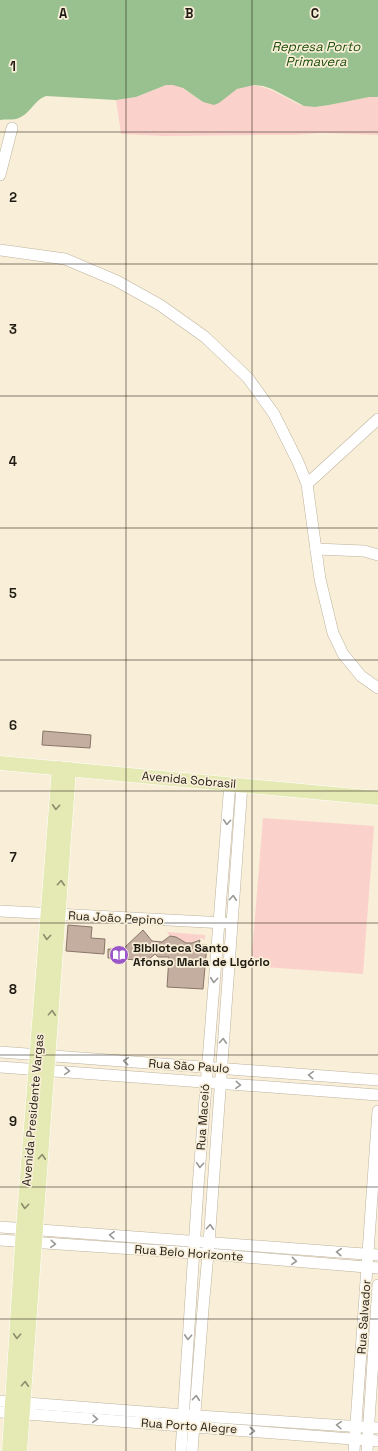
<svg xmlns="http://www.w3.org/2000/svg" width="378" height="1451" font-family="'Space Grotesk',sans-serif">
<rect width="100%" height="100%" fill="#f9eed8"/>
<!-- green -->
<g fill="#fbd2cb">
<path d="M166 85H178L203 102 219 103C243 79 258 82 285 97 291 100 298 105 305 106 329 110 354 95 378 97V135L322 133 293 135H254L164 136 121 134 116 100 136 97Z"/>
<path d="M263 818 374 826 363 974 251 966Z"/>
<path d="M167 932 205 935V940L201 938 189 944C181 942 178 937 170 937Z"/>
</g>
<!-- water -->
<path fill="#99c18f" d="M0 0H378V97H369L329 105 315 107 304 106 272 89 263 86 254 85 237 89 219 103 214 105 203 102 183 88 173 85H166L136 97 116 100 46 96C34 100 29 116 16 119 11 120 5 119 0 120Z"/>
<!-- building -->
<g fill="#c3aea0" stroke="#897669">
<path d="M43 731 91 735 90 748 42 745Z"/>
<path d="M68 925 92 927 91 938 105 939 104 954 66 951Z"/>
<path d="M143 930 152 941 162 942 170 936 176 937 186 943H192L200 940 199 945H207L203 989 167 987 169 957H158L155 954 148 960 144 956 138 960 108 958V949L122 950Z"/>
</g>
<g fill="none" stroke-linecap="round" stroke-linejoin="round">
<!-- minor casing -->
<g stroke="#bdb39e" stroke-width="12">
<g id="minor">
<path d="M0 175 12 128"/>
<path d="M0 250 65 259 117 281 160 305 205 337 248 378 274 414 298 462 307 484 320 579 333 633 343 654 361 676 378 688"/>
<path d="M307 484 378 419"/>
<path d="M316 549 364 551 378 555"/>
<path d="M0 911 225 923"/>
<path d="M0 1052 378 1080"/>
<path d="M0 1067 378 1095"/>
<path d="M0 1227 378 1255"/>
<path d="M0 1240 208 1254 378 1268"/>
<path d="M0 1401 184 1415 378 1428"/>
<path d="M0 1412 378 1441"/>
<path d="M181 1451 198 1187 230 783"/>
<path d="M192 1451 203 1309 209 1243 242 785"/>
<path d="M354 1451 378 1111"/>
<path d="M367 1451 378 1285"/>
</g>
</g>
<!-- major casing -->
<g stroke="#fff" stroke-width="15">
<g id="major">
<path d="M0 763 378 798"/>
<path d="M9 1451 23 1229 59 768"/>
<path d="M20 1451 69 769"/>
</g>
</g>
<!-- minor -->
<use href="#minor" stroke="#fff" stroke-width="11"/>
<!-- major -->
<use href="#major" stroke="#e5e9b4" stroke-width="14"/>
</g>
<!-- one-way arrows -->
<defs><path id="oneway-chevron" d="M-2-3.5L2.5 0L-2 3.5" fill="none" stroke-width="1.6" stroke-linecap="round" stroke-linejoin="round"/></defs>
<g stroke="#8c8d6c">
<use href="#oneway-chevron" transform="translate(56 807) rotate(94)"/>
<use href="#oneway-chevron" transform="translate(61 883) rotate(-86)"/>
<use href="#oneway-chevron" transform="translate(47 937) rotate(95)"/>
<use href="#oneway-chevron" transform="translate(52 1013) rotate(-86)"/>
<use href="#oneway-chevron" transform="translate(42 1157) rotate(-86)"/>
<use href="#oneway-chevron" transform="translate(25 1206) rotate(95)"/>
<use href="#oneway-chevron" transform="translate(17 1336) rotate(93)"/>
<use href="#oneway-chevron" transform="translate(25 1384) rotate(-86)"/>
</g>
<g stroke="#9b9995">
<use href="#oneway-chevron" transform="translate(227 822) rotate(94)"/>
<use href="#oneway-chevron" transform="translate(233 898) rotate(-86)"/>
<use href="#oneway-chevron" transform="translate(214 980) rotate(95)"/>
<use href="#oneway-chevron" transform="translate(223 1041) rotate(-86)"/>
<use href="#oneway-chevron" transform="translate(126 1061) rotate(-175)"/>
<use href="#oneway-chevron" transform="translate(67 1071) rotate(4)"/>
<use href="#oneway-chevron" transform="translate(311 1075) rotate(-176)"/>
<use href="#oneway-chevron" transform="translate(238 1085) rotate(4)"/>
<use href="#oneway-chevron" transform="translate(200 1165) rotate(94)"/>
<use href="#oneway-chevron" transform="translate(210 1227) rotate(-86)"/>
<use href="#oneway-chevron" transform="translate(112 1235) rotate(-176)"/>
<use href="#oneway-chevron" transform="translate(53 1244) rotate(4)"/>
<use href="#oneway-chevron" transform="translate(339 1252) rotate(-176)"/>
<use href="#oneway-chevron" transform="translate(294 1261) rotate(5)"/>
<use href="#oneway-chevron" transform="translate(188 1337) rotate(93)"/>
<use href="#oneway-chevron" transform="translate(196 1398) rotate(-85)"/>
<use href="#oneway-chevron" transform="translate(95 1419) rotate(4)"/>
<use href="#oneway-chevron" transform="translate(339 1425) rotate(-176)"/>
<use href="#oneway-chevron" transform="translate(252 1431) rotate(4)"/>
</g>
<!-- grid -->
<path fill="none" stroke="#201c14" stroke-width="1" stroke-opacity="0.55" d="M126 0V1451M252 0V1451M0 132H378M0 264H378M0 396H378M0 528H378M0 660H378M0 791H378M0 923H378M0 1055H378M0 1187H378M0 1319H378"/>
<!-- icons -->
<defs>
<g id="library-disc" transform="scale(1)"><circle r="9.5" fill="#9b56ca" stroke="#f9eed8"/><path d="M-6-4Q-3-5.5-.7-3.5V5Q-3 3-6 4ZM6-4Q3-5.5 .7-3.5V5Q3 3 6 4Z" fill="#fff"/></g>
</defs>
<g fill-rule="evenodd">
<use href="#library-disc" x="119" y="955"/>
</g>
<g text-anchor="middle" stroke-width="3.5" stroke-linejoin="round" paint-order="stroke">
<!-- street labels -->
<g font-size="12" fill="#201c14" stroke="#f9eed8">
<text transform="translate(189 780) rotate(5)" y="4">Avenida Sobrasil</text>
<text transform="translate(116 918) rotate(3)" y="4">Rua João Pepino</text>
<text transform="translate(189 1066) rotate(4)" y="4">Rua São Paulo</text>
<text transform="translate(33 1110) rotate(-85)" y="4">Avenida Presidente Vargas</text>
<text transform="translate(203 1117) rotate(-86)" y="4">Rua Maceió</text>
<text transform="translate(189 1253) rotate(4)" y="4">Rua Belo Horizonte</text>
<text transform="translate(364 1317) rotate(-86)" y="4">Rua Salvador</text>
<text transform="translate(189 1426) rotate(4)" y="4">Rua Porto Alegre</text>
</g>
<!-- poi labels -->
<g font-size="12" font-weight="bold" fill="#201c14" stroke="#f9eed8" text-anchor="start">
<text x="133" y="952">Biblioteca Santo<tspan x="133" dy="14">Afonso Maria de Ligório</tspan></text>
</g>
<!-- water labels -->
<g font-size="13" font-style="italic" fill="#1c4e09" stroke="#f9eed8">
<text x="316" y="51">Represa Porto<tspan x="316" dy="15">Primavera</tspan></text>
</g>
</g>
<g font-size="13" text-anchor="middle" font-weight="bold" fill="#201c14" stroke="#f9eed8" stroke-width="3.5" stroke-linejoin="round" paint-order="stroke">
<text x="63" y="18">A</text>
<text x="189" y="18">B</text>
<text x="315" y="18">C</text>
<text x="13" y="71">1</text>
<text x="13" y="202">2</text>
<text x="13" y="334">3</text>
<text x="13" y="466">4</text>
<text x="13" y="598">5</text>
<text x="13" y="730">6</text>
<text x="13" y="862">7</text>
<text x="13" y="994">8</text>
<text x="13" y="1126">9</text>
</g>
</svg>
